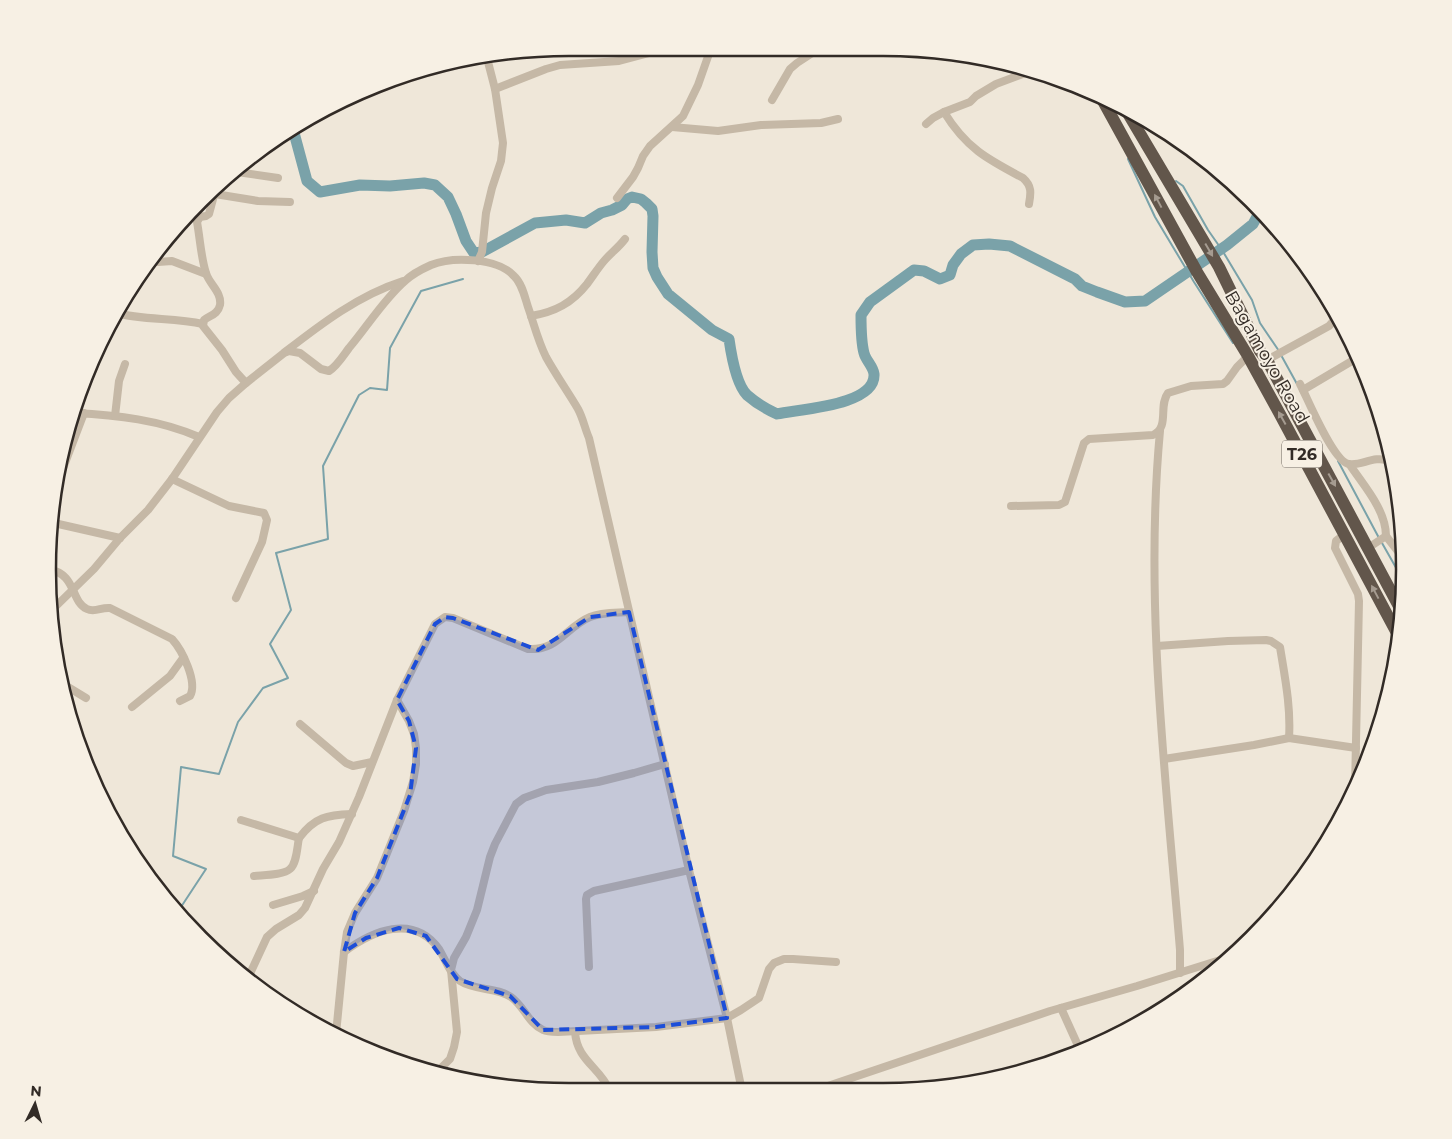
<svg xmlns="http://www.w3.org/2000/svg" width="1452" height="1139" font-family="Montserrat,sans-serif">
<rect width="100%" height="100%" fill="#efe7d9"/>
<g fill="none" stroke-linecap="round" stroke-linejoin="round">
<!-- stream -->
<g stroke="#7aa2a9" stroke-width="2">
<path d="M1128 159 1155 217 1194 282 1233 343"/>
<path d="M1176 181 1183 186 1208 230 1222 250 1252 300 1260 323 1279 351"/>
<path d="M1281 355 1297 384"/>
<path d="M1338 461 1379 538"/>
<path d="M1382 543 1403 580"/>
<path d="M179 910 206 869 173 856 181 767 219 774 238 722 263 688 288 678 270 644 291 610 276 553 328 539 323 466 359 395 370 388 387 390 390 348 421 291 463 279"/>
</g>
<!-- river -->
<path stroke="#7aa2a9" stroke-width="11" d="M293 129 307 181 320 192 360 185 390 186 424 183 435 185 448 197 456 214 466 241 474 253 482 252 535 223 566 220 585 223 601 213 612 210 622 205 627 199 632 197 641 199 646 203 652 209 653 216 652 252 653 268 657 277 668 294 712 330 729 339C731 353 736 384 747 395 755 402 766 409 777 414 798 409 876 406 874 374 873 366 866 361 864 353 861 342 861 327 861 315L870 302 914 270 924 271 940 279 950 275 953 265 961 254 973 245 989 244 1010 246 1075 279 1082 286 1097 292 1125 302 1145 301 1227 245 1253 224 1260 211"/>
<!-- minor -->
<g stroke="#c5b8a6" stroke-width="8">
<path d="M495 89 546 69 560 65 619 61 668 48"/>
<path d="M772 100 790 69 797 63 820 48"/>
<path d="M944 112C966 148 987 159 1023 178 1032 186 1031 193 1029 204"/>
<path d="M926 124 933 118 944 112 970 102 976 96 996 84 1031 71"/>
<path d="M672 127 718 131 761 125 821 123 838 119"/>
<path d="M237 172 278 178"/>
<path d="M216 188 209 214 206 216 200 217 197 222C200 238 201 258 206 273 209 284 222 292 220 305 218 314 211 315 204 320L203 326 222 350 236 372 246 383"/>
<path d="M215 194 258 201 290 202"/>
<path d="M617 198 633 177 638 168 643 156 650 146 683 116 698 85 711 48"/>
<path d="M478 261 482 252 486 213 492 188 501 161 503 143 495 89 487 58"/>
<path d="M158 262 172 261 206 274"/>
<path d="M115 313C144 320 174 318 203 324"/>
<path d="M531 316C555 312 572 303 587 284 593 276 598 268 604 261 611 253 619 247 625 239"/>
<path d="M285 352C321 324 359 295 403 281"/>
<path d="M1267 360 1329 326 1338 316"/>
<path d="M1300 384C1308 399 1333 462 1349 464 1363 466 1372 455 1391 461"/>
<path d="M1303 390 1357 358"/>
<path d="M74 413C117 415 160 420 199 437"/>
<path d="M115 416 119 381 125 364"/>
<path d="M1160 431C1144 603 1166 779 1180 950V973"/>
<path d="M1350 465C1364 486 1386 510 1386 536L1368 548"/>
<path d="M60 476 84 413"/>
<path d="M172 479 229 506 264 513 267 520 262 542 236 598"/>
<path d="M1011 506 1059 505 1065 502 1084 443 1089 439 1153 435C1170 427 1158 406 1168 393L1191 386 1223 384 1227 381 1237 367 1248 356"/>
<path d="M54 523 120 538"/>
<path d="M1345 534 1336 541 1335 548 1358 594 1359 601 1355 788"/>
<path d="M1386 536 1400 554 1402 561"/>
<path d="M48 569C77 574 70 601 87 609 95 613 101 607 110 608L172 639C182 650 198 682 190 696L180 701"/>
<path d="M53 609 94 569 120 538 148 510 172 479 217 412 229 398 246 383 284 353 289 351 300 353 321 369 329 371C337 366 343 356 349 348 367 327 384 299 405 281 412 274 422 269 431 265 453 256 498 258 514 276 522 283 525 298 528 307 534 324 538 341 546 357 556 375 568 392 578 409 583 418 585 429 589 438L689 870 727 1018 742 1091"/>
<path d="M1157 646 1228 641 1266 640 1271 641 1280 647C1285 678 1291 707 1289 738"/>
<path d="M63 684 86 698"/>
<path d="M132 707 170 676 183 658"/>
<path d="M300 724 346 763 353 766 372 762"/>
<path d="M1164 759 1254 745 1289 738 1356 748"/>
<path d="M241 820 299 838C315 817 327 815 352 814"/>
<path d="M254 876C262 875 284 875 290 869 297 863 297 847 299 838"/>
<path d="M273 905 303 896 314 891"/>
<path d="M344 952C372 931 413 913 439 949 445 959 450 974 460 981 475 991 497 987 511 997 524 1006 528 1023 543 1030 547 1032 553 1032 558 1032L656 1027 727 1018 741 1010 759 998 769 969 774 963 784 959H793L836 962"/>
<path d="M589 967 586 899 587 895 594 891 689 870"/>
<path d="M248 978 267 937 276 929 299 915 305 908 323 869 339 842 359 797 397 700 435 624 445 617 453 618 528 649C558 651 566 627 590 617 602 612 617 613 629 612"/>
<path d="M1061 1008 1080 1050"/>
<path d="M575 1032C577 1061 600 1067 610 1091"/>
<path d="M336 1034 344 952 347 932 355 913 377 878 404 811 413 782 416 764V748L414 734 409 721 397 700"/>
<path d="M437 1072 450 1059 454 1047 457 1032 451 970 454 958 466 937 477 910 490 857 495 844 516 804 524 798 546 790 598 782 634 773 665 764"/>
<path d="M813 1091 1050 1011 1137 986 1233 956"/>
</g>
<!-- trunk -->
<g stroke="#62564b" stroke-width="12">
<path d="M1102 99 1197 272 1248 356 1282 418 1398 635"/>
<path d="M1126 110 1219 267 1260 351 1267 360 1402 612"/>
</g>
</g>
<!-- one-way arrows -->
<defs><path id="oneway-solid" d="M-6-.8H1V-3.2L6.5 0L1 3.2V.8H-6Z" transform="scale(1.25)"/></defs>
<g fill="#a59b90">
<use href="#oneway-solid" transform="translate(1158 201) rotate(-118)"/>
<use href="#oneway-solid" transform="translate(1209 250) rotate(60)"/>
<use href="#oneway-solid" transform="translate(1282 418) rotate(-119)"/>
<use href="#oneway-solid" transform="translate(1332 480) rotate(61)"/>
<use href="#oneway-solid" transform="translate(1375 592) rotate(-118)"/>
</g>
<!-- marked area -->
<path fill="#1d4ed8" fill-opacity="0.2" stroke="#1d4ed8" stroke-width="4" stroke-dasharray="10 6" stroke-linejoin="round" d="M629 612 727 1018 656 1027 543 1030 510 996 457 979 426 936 399 928 366 938 344 952 355 913 377 878 410 795 416 748 409 721 397 700 435 624 445 617 453 618 538 650 590 617Z"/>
<g text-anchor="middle" stroke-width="4" stroke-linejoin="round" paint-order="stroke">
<!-- shield labels -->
<rect fill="#f7f0e4" stroke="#6d665f" stroke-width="1" x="1282" y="440.5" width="40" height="27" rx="4"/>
<g font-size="16" font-weight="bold" fill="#322b26">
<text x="1302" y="460">T26</text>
</g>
<!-- street labels -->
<g font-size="18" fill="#322b26" stroke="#f7f0e4">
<text transform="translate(1267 357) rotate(60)" y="6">Bagamoyo Road</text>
</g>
</g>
<!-- crop -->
<path d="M0 0H1452V1139H0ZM569 56H883A513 513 0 0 1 1396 569V570A513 513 0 0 1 883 1083H569A513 513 0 0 1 56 570V569A513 513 0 0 1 569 56Z" fill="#f7f0e4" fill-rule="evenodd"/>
<path fill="none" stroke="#322b26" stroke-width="2.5" d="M569 56H883A513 513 0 0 1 1396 569V570A513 513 0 0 1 883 1083H569A513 513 0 0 1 56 570V569A513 513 0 0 1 569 56Z"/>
<!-- north arrow -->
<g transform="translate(35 1104) rotate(5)" stroke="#f7f0e4" stroke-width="4" paint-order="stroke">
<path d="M0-4L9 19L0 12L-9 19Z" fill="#322b26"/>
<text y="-8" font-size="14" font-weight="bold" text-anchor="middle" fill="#322b26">N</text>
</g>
</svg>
